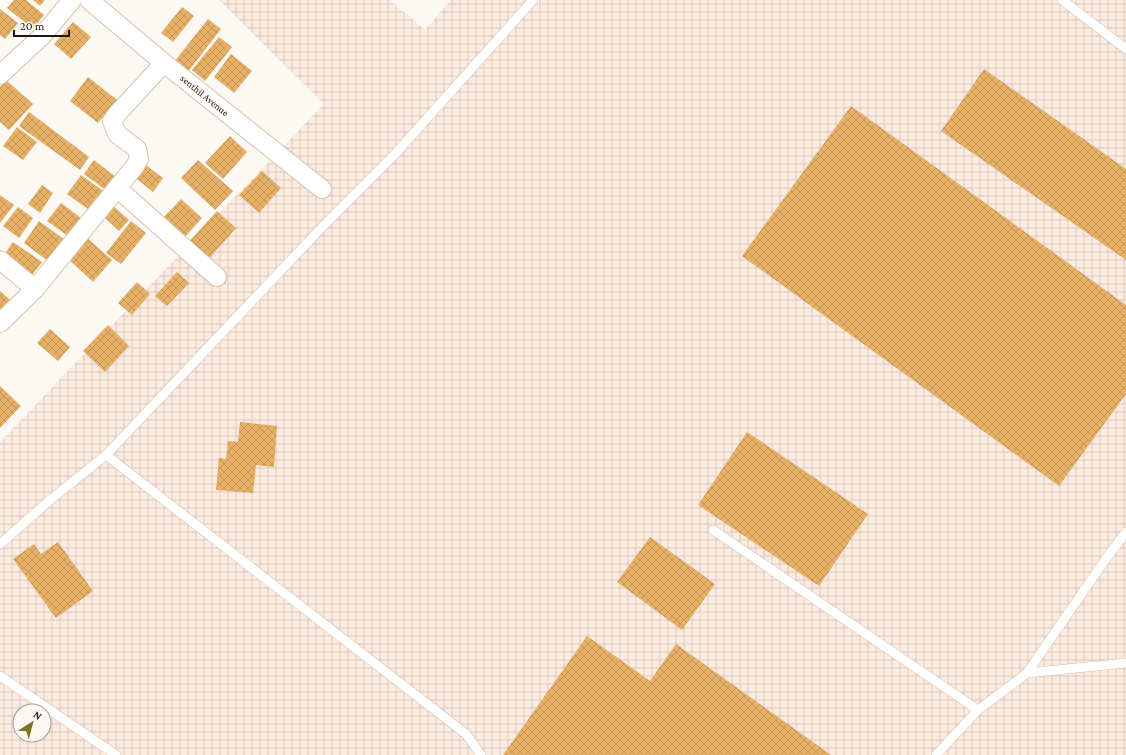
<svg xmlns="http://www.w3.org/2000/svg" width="1126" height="755" font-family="'Crimson Pro',serif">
<defs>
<pattern id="industrial-grid" width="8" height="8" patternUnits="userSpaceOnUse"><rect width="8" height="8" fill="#fdebe0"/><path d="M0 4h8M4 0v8" fill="none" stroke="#d8c9bf"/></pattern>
<pattern id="building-cross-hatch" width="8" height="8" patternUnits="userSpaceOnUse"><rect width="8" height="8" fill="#e7b067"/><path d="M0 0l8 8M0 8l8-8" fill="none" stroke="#c69758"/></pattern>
</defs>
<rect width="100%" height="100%" fill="#fcf8f3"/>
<!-- industrial -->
<path fill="url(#industrial-grid)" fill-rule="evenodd" d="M219 0H390L425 30 451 0H1126V755H0V442L324 104ZM20 711H44V735H20Z"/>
<!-- building -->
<g fill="url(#building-cross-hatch)">
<path d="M14 0H26L44 15 33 29 7 8Z"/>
<path d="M33 0H45L40 6Z"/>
<path d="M182 7 194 16 173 42 161 33Z"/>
<path d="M0 9 18 23 5 39 0 35Z"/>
<path d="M208 19 221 29 187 73 174 62Z"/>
<path d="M73 22 91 37 71 59 54 44Z"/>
<path d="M219 37 232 47 205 81 192 70Z"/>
<path d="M231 54 252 71 234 93 214 77Z"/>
<path d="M984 69 1126 169V260L941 131Z"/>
<path d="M88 77 117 100 98 123 70 101Z"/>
<path d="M6 80 33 104 9 130 0 122V87Z"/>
<path d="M851 106 1126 305V394L1059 486 742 256Z"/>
<path d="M29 112 89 157 80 170 19 126Z"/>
<path d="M17 127 37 142 23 160 3 146Z"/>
<path d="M230 136 247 152 223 179 205 163Z"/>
<path d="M94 160 117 178 107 191 84 174Z"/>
<path d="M198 160 233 191 215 210 181 178Z"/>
<path d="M142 162 163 178 153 192 132 175Z"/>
<path d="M262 171 281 188 259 213 239 195Z"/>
<path d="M81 175 106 193 92 212 67 194Z"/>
<path d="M42 185 53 193 40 213 28 204Z"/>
<path d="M0 195 14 205 0 223Z"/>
<path d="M181 199 202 218 183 239 161 220Z"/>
<path d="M61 203 81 218 68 236 47 221Z"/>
<path d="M112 205 129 220 119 231 102 215Z"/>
<path d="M18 207 33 218 19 238 3 226Z"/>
<path d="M217 211 236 228 206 262 186 245Z"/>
<path d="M39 221 65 240 49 262 24 243Z"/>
<path d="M131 221 146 233 121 264 106 253Z"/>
<path d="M85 236 112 260 93 282 66 257Z"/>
<path d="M13 242 42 262 32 275 4 255Z"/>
<path d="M177 272 189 283 167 306 155 296Z"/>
<path d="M137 282 150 294 132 315 118 303Z"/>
<path d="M0 291 15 304 0 317Z"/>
<path d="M108 325 129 346 105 372 83 351Z"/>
<path d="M50 329 70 347 58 361 37 343Z"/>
<path d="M0 386 21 406 0 428Z"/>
<path d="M240 422 277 426 274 467 256 465 253 493 216 490 219 458 226 459 228 441 238 442Z"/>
<path d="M747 432 868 514 819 586 698 505Z"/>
<path d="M650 537 715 584 682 630 617 582Z"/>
<path d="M58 542 93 591 56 618 13 559 34 544 41 554Z"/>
<path d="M587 636 650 681 676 644 831 755H503Z"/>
</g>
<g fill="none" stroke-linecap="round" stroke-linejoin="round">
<!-- service casing -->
<g stroke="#d7c3ab" stroke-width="10">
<g id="service">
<path d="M1062 0 1126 49"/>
<path d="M106 455 466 734 481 755"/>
<path d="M713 530 978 710"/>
<path d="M0 544 50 500 106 455 327 222 396 153 533 0"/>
<path d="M1027 673 1126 663"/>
<path d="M0 676 116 755"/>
<path d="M936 755 978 710 1027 673 1105 560 1126 532"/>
</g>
</g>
<!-- minor casing -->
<g stroke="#d7c3ab" stroke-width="20">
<g id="minor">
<path d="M89 0 164 63 322 189"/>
<path d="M0 75 42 36 72 0"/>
<path d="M117 188 217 277"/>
<path d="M0 260 35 289"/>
<path d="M0 323 35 289 135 166 139 159 137 149 117 134 112 121 117 114 164 63"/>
</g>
</g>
<!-- service -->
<use href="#service" stroke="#fff" stroke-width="9"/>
<!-- minor -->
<use href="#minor" stroke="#fff" stroke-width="18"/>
</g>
<g text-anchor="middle" stroke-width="3.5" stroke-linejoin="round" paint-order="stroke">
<!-- street labels -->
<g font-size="10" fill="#1d160d" stroke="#fcf8f3">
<text transform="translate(205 95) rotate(39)" y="4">senthil Avenue</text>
</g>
</g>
<!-- north arrow -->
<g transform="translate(32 723) rotate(36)"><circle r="19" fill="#fcf8f3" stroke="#a39e97"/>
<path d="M0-3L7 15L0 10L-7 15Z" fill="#7a761b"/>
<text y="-6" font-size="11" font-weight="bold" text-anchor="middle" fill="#1d160d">N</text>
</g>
<!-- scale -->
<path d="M14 30v6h55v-6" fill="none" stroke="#1d160d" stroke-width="2"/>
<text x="20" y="30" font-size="12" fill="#1d160d" stroke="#fcf8f3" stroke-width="3" paint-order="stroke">20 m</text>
</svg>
